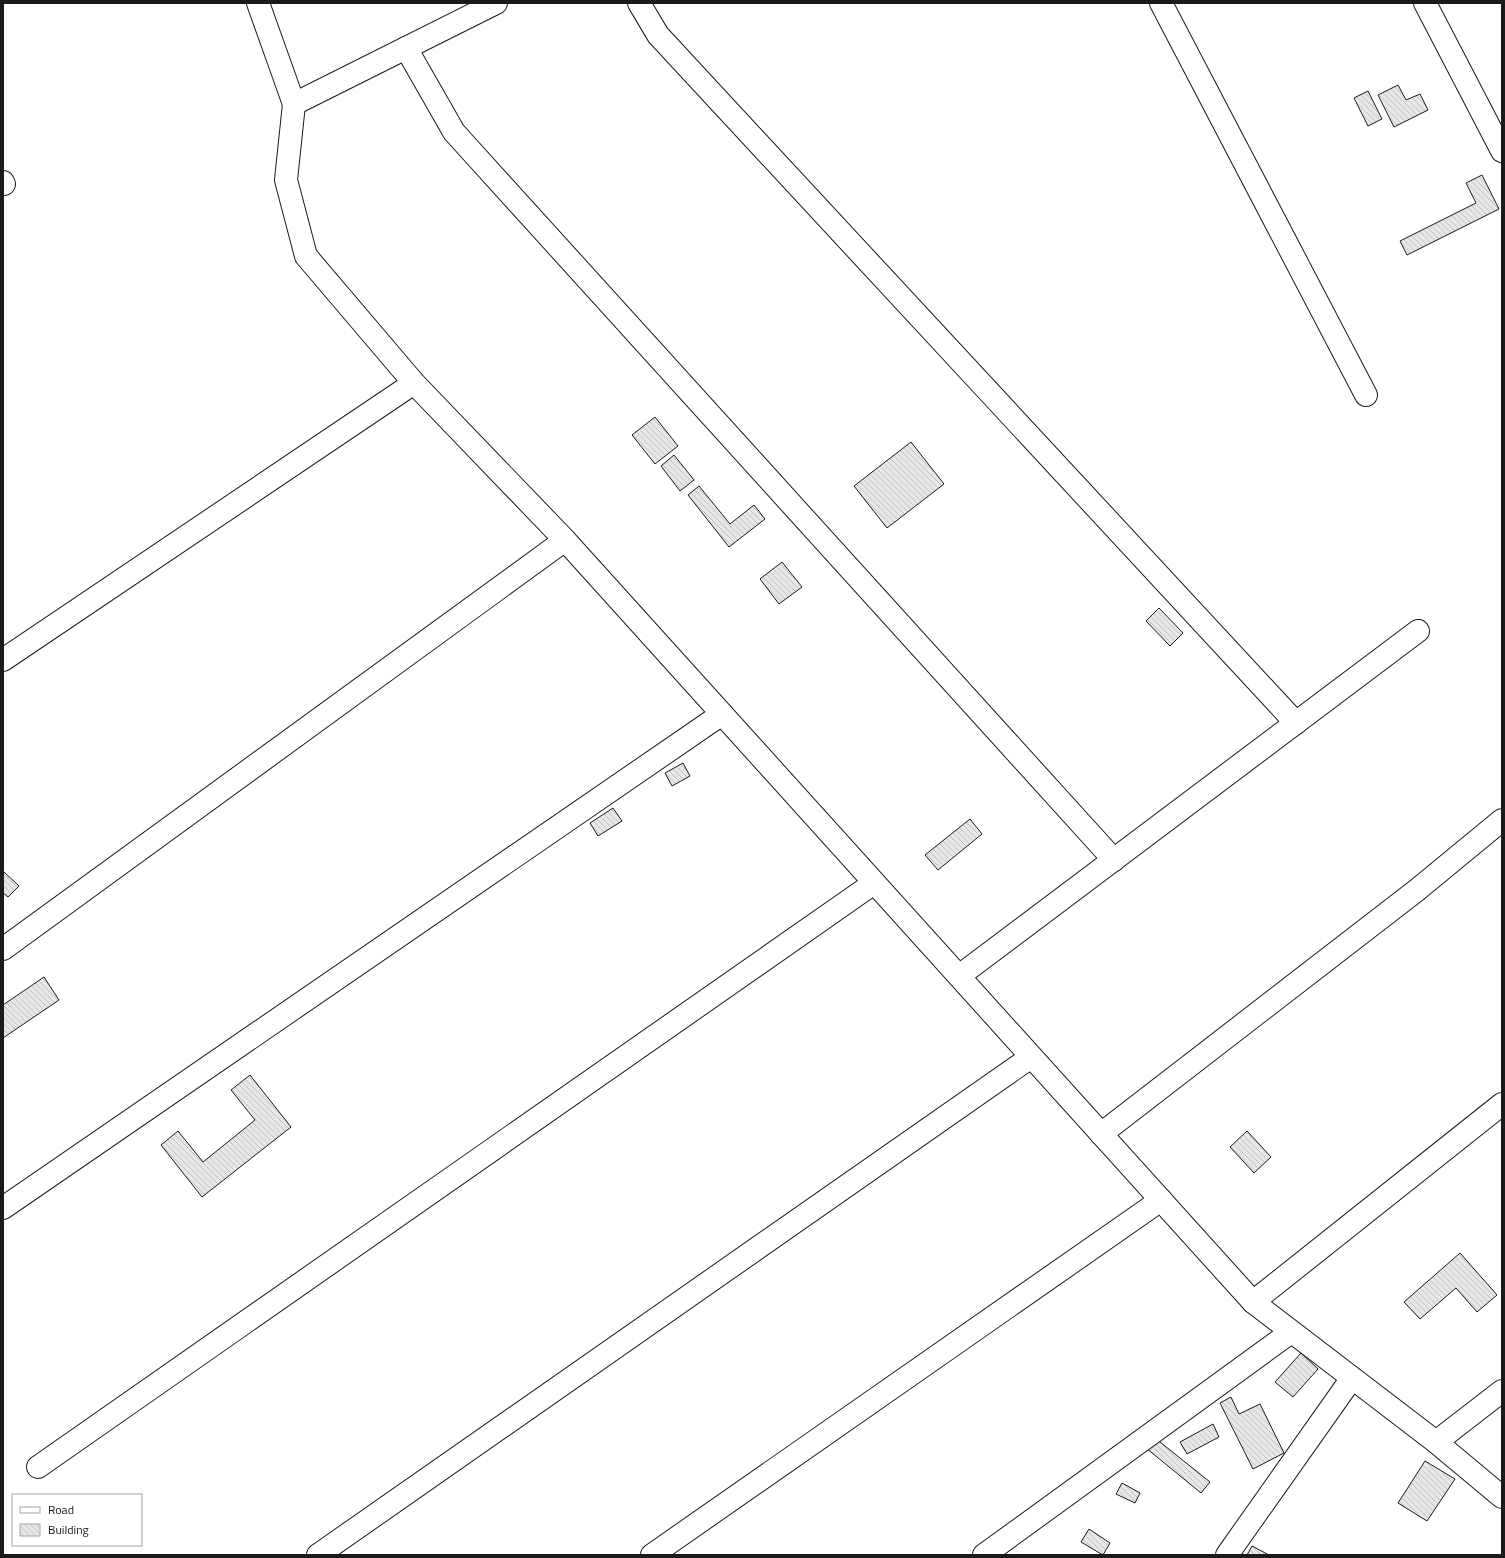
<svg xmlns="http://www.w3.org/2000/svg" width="1505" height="1558" font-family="'Titillium Web',sans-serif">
<defs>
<pattern id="building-back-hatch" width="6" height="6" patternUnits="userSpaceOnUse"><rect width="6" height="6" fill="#e6e6e6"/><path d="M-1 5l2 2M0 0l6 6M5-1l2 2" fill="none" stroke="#c5c5c5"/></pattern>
</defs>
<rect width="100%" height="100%" fill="#fff"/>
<!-- building -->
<g fill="url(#building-back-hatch)" stroke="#1a1a1a">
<path d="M1398 85 1406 100 1420 94 1428 110 1394 127 1378 95Z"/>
<path d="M1368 91 1382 119 1368 126 1354 98Z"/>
<path d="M1482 175 1499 209 1407 255 1400 241 1476 203 1466 183Z"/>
<path d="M655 417 678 446 655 464 632 435Z"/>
<path d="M911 442 944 484 887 528 854 486Z"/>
<path d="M674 455 694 480 680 491 661 466Z"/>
<path d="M699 486 730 524 754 505 765 519 729 547 688 495Z"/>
<path d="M782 562 802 587 779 604 760 579Z"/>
<path d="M1159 608 1183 633 1170 646 1146 621Z"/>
<path d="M683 763 690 776 672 786 665 773Z"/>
<path d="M613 808 622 821 598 836 590 823Z"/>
<path d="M970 819 982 834 938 870 925 855Z"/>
<path d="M3 871 19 886 8 897 3 893Z"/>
<path d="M44 977 59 1000 3 1038V1005Z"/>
<path d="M250 1075 291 1127 202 1197 161 1145 178 1131 203 1162 255 1120 231 1090Z"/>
<path d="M1247 1131 1271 1157 1254 1173 1230 1147Z"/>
<path d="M1460 1253 1497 1295 1477 1312 1456 1288 1420 1319 1404 1302Z"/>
<path d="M1301 1353 1318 1369 1293 1397 1275 1382Z"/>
<path d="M1231 1397 1239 1414 1260 1404 1284 1453 1253 1469 1220 1403Z"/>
<path d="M1213 1424 1219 1437 1187 1454 1180 1442Z"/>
<path d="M1155 1438 1210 1482 1201 1493 1146 1448Z"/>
<path d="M1425 1461 1455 1479 1427 1521 1398 1503Z"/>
<path d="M1122 1483 1140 1493 1135 1503 1116 1494Z"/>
<path d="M1089 1529 1110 1543 1103 1555 1081 1542Z"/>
<path d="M1252 1546 1269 1555H1247Z"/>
</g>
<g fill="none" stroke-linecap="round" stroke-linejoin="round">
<!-- street casing -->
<g stroke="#1a1a1a" stroke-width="24">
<g id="street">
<path d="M258 3 294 104 496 3"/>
<path d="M639 3 658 35 1296 723"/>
<path d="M1161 3 1366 395"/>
<path d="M1425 3 1502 151"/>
<path d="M406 48 454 132 1114 860"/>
<path d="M294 104 286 180 306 256 414 383 565 540 1253 1302 1436 1442 1502 1497"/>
<path d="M3 182 4 184"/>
<path d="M3 660 414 383"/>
<path d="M3 949 565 540"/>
<path d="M959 976 1418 631"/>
<path d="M1101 1134 1417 890 1502 820"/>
<path d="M3 1208 722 714"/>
<path d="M1253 1302 1502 1104"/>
<path d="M1436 1442 1502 1391"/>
<path d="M38 1467 874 883"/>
<path d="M318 1555 1031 1057"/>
<path d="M652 1555 1161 1200"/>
<path d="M984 1555 1291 1332"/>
<path d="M1227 1555 1352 1378"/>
</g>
</g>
<!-- street -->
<use href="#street" stroke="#fff" stroke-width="22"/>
</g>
<!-- border -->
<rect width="1505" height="1558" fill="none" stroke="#1a1a1a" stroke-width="8"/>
<!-- legend -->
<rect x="12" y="1494" width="130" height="52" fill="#ffffff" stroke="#a3a3a3"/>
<rect x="20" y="1507" width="20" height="6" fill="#ffffff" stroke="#a3a3a3"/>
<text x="48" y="1514" font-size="12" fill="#1a1a1a">Road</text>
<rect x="20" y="1524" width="20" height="12" fill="url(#building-back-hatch)" stroke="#a3a3a3"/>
<text x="48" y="1534" font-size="12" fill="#1a1a1a">Building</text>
</svg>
